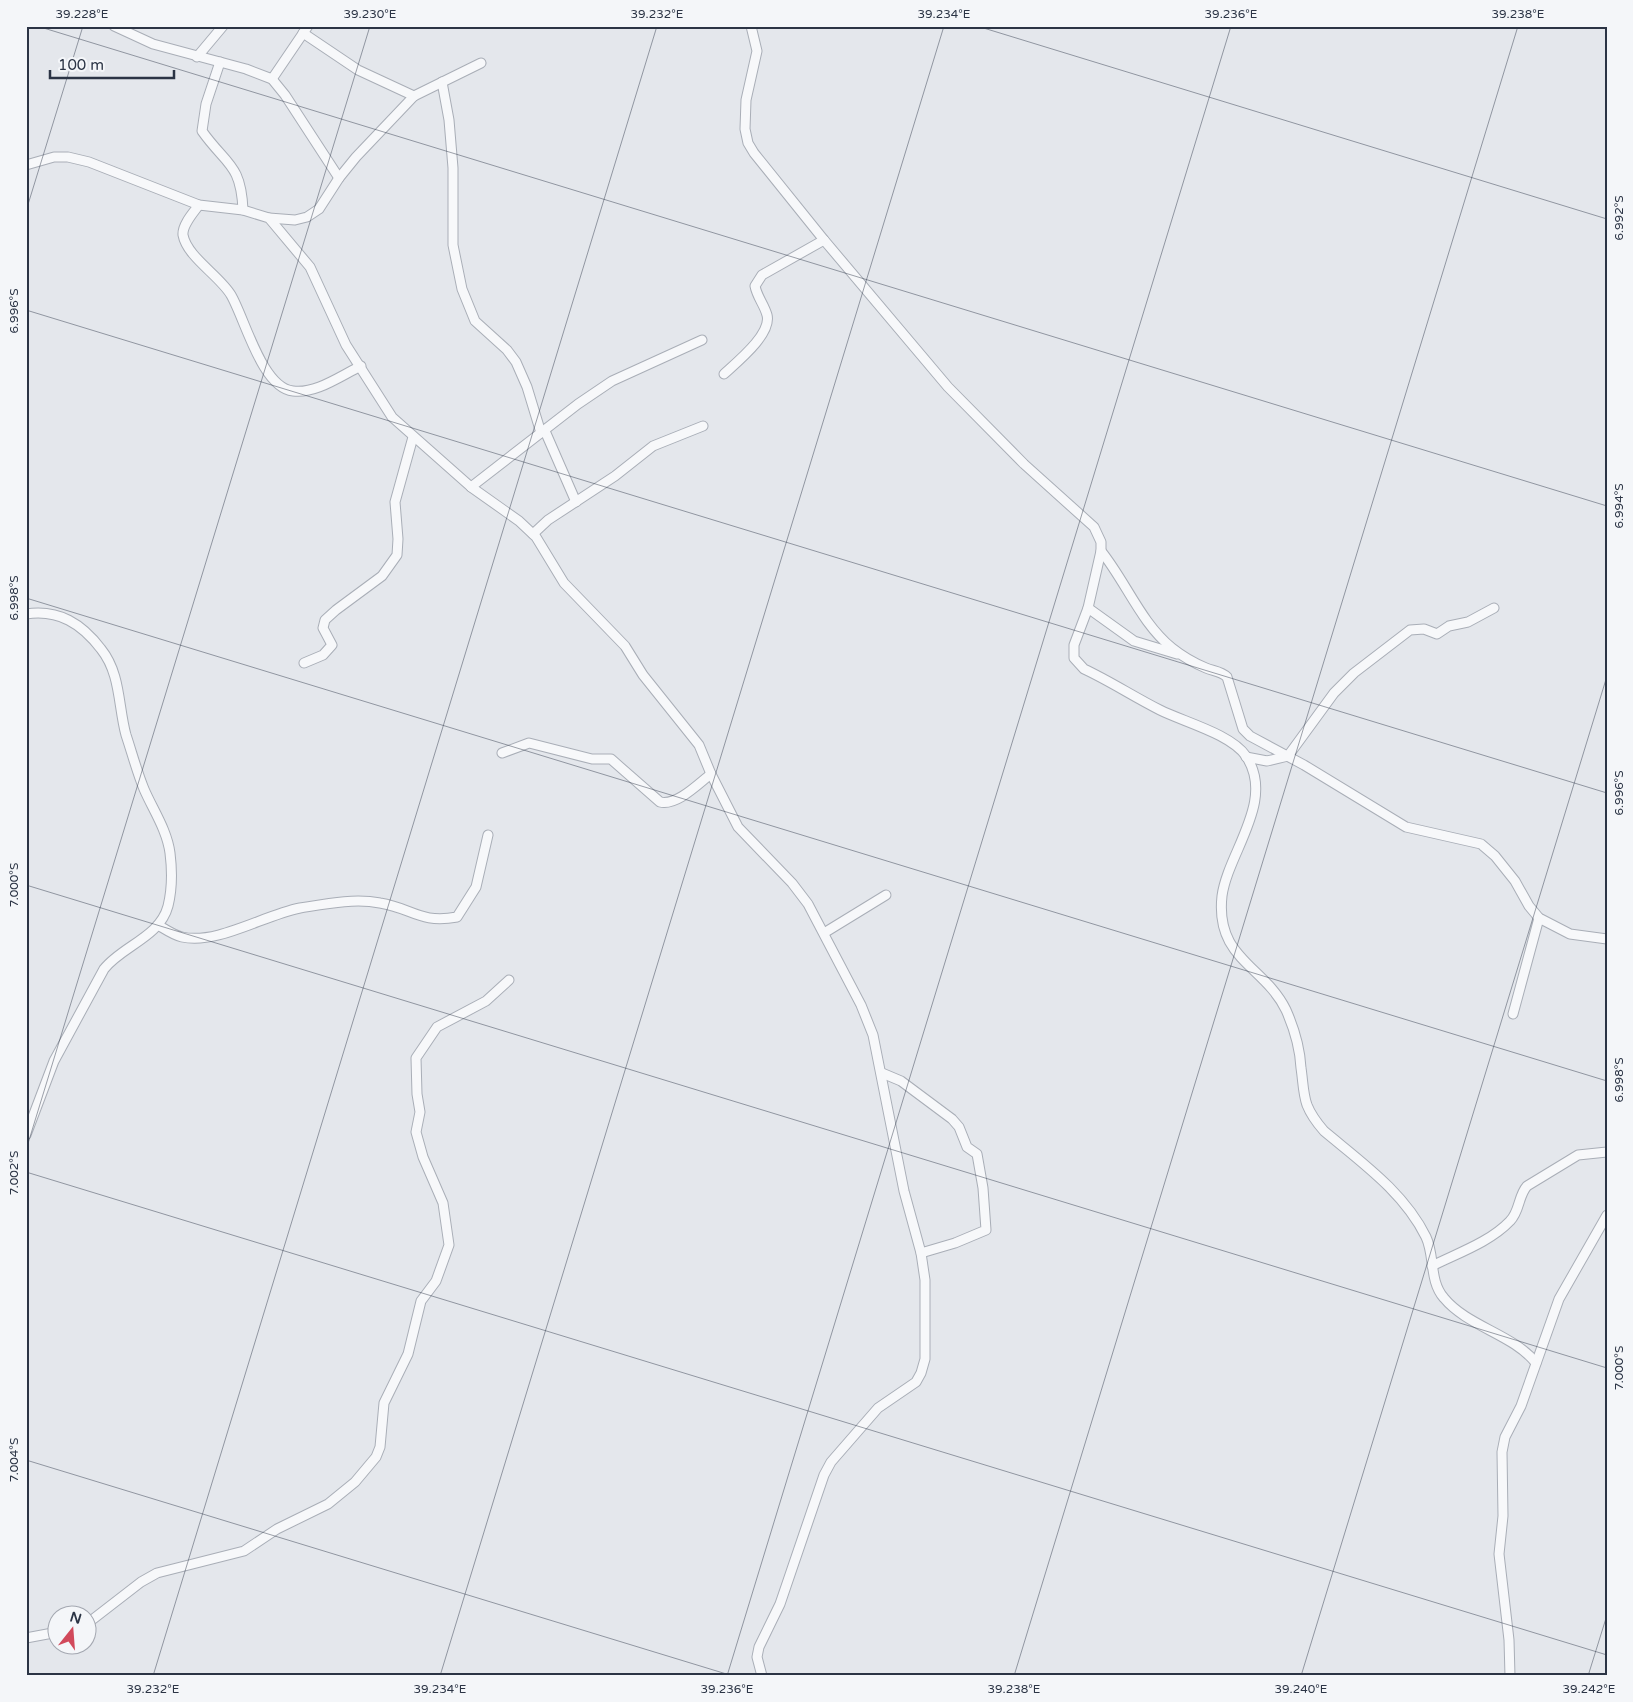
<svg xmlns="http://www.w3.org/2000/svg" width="1633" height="1702" font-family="'Varela Round',sans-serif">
<rect width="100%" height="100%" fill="#e4e7ec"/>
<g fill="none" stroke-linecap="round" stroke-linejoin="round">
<!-- minor casing -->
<g stroke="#a9aeb7" stroke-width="11">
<g id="minor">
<path d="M114 26 153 44 246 69 272 79 285 95 339 178"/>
<path d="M751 26 757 51 746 100 745 129 748 143 754 153 824 240 948 387 1024 464 1094 527 1101 542V551L1088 608 1074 645V658L1084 669C1110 681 1134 697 1160 710 1184 722 1231 734 1246 756 1276 801 1228 852 1222 896 1215 959 1264 965 1286 1010 1294 1028 1300 1049 1301 1068 1303 1081 1303 1094 1307 1105 1311 1115 1317 1123 1324 1131 1361 1162 1404 1192 1426 1237 1435 1256 1429 1281 1444 1298 1468 1327 1513 1334 1536 1363"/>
<path d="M303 33 358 70 414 96"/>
<path d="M197 57 223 26"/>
<path d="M220 62 206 104 202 131C226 165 241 163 243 210"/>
<path d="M272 79 308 26"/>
<path d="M442 82 449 120 453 168V245L462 289 475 321 507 350 516 362 527 387 541 433"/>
<path d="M26 165 54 157H68L89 162 199 205 243 210 269 218 310 267 346 345 392 417 471 487 519 521 536 537 564 583 625 646 643 675 699 745 711 774 738 827 792 883 808 904 861 1005 873 1035 904 1191 921 1253 925 1280V1359L921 1373 916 1382 878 1408 831 1462 824 1475 780 1604 759 1647 757 1657 762 1676"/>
<path d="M199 205C193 213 182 225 183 235 187 257 220 276 231 295 245 319 262 388 293 391 316 394 340 376 361 366"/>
<path d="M269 218 295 220 307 217 319 209 339 178 356 157 414 96 481 63"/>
<path d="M724 374C737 362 772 334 767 315 764 304 757 297 755 286L762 275 824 240"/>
<path d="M545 431 576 502"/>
<path d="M471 487 578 404 612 381 702 340"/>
<path d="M533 534 548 520 615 476 653 446 703 426"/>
<path d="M1101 551C1126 582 1141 623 1172 648 1182 656 1194 663 1206 668 1213 671 1221 671 1227 677L1243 729 1250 736 1304 765 1406 827 1481 844 1495 856 1515 881 1529 906 1539 918 1570 934 1607 939"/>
<path d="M1088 608 1134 641 1177 654"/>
<path d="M26 614C59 609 82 624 101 649 121 674 118 706 126 735 132 753 137 772 144 789 153 810 167 830 170 853 172 869 172 890 168 906 160 937 122 946 104 969L54 1061 26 1135"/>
<path d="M304 663 323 655 332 645 323 628 325 620 336 610 382 576 397 555 398 539 395 502 413 437"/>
<path d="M502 753 529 743 592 759H611L660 802C677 806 698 784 711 774"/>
<path d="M1246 757 1267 761 1288 756 1334 693 1354 673 1410 630 1424 629 1437 634 1449 626 1468 622 1494 608"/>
<path d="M158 925C165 929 173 935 182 937 217 945 264 915 300 908 325 904 354 898 380 903 412 908 420 924 457 917L476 887 488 835"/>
<path d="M824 933 886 895"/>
<path d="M1513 1014 1539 918"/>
<path d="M882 1073 901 1081 952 1119 959 1127 967 1147 977 1154 983 1188 986 1230 955 1243 921 1253"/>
<path d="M1432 1266C1458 1253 1490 1242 1510 1221 1520 1211 1518 1196 1527 1186L1578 1155 1607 1152"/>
<path d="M88 1623 141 1582 157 1573 244 1551 277 1529 328 1504 355 1482 376 1457 380 1447 384 1403 408 1354 421 1301 436 1281 449 1245 443 1203 423 1157 416 1132 420 1112 417 1094 416 1058 437 1027 486 1001 509 980"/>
<path d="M26 1638 58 1632"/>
<path d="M1510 1676 1509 1640 1499 1554 1503 1516 1502 1452 1505 1437 1521 1406 1559 1299 1607 1215"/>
</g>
</g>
<!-- minor -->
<use href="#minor" stroke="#f7f8fa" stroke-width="9"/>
</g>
<!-- ticks -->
<path fill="none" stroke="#2b3445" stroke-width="1" stroke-opacity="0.45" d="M37 26 1607 506M977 26 1607 219M26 211 83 26M26 310 1607 793M26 598 1607 1081M26 885 1607 1368M26 1150 370 26M26 1172 1607 1655M26 1460 733 1676M153 1676 657 26M440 1676 944 26M727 1676 1231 26M1014 1676 1518 26M1301 1676 1607 676M1588 1676 1607 1615"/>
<!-- border -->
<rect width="1633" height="1702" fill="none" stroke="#f4f6f9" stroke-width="55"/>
<!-- north arrow -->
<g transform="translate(72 1630) rotate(17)"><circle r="24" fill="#f4f6f9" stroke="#a4a8b1"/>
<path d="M0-4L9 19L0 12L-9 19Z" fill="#d1495b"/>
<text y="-8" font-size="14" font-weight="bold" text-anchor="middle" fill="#2b3445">N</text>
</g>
<!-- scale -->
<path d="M50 70v8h124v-8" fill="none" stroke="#2b3445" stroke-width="2.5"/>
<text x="58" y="70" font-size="15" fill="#2b3445" stroke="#f4f6f9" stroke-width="4" paint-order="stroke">100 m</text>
<rect x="28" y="28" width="1578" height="1646" fill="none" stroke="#2b3445" stroke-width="2"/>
<g font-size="12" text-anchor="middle" fill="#2b3445">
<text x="82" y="18">39.228°E</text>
<text x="370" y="18">39.230°E</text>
<text x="657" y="18">39.232°E</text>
<text x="944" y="18">39.234°E</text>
<text x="1231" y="18">39.236°E</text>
<text x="1518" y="18">39.238°E</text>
<text transform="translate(1619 218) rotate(-90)" y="4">6.992°S</text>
<text transform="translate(14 311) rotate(-90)" y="4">6.996°S</text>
<text transform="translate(1619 506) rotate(-90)" y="4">6.994°S</text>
<text transform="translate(14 598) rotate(-90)" y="4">6.998°S</text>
<text transform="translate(1619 793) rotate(-90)" y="4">6.996°S</text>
<text transform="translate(14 885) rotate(-90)" y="4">7.000°S</text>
<text transform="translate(1619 1080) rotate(-90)" y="4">6.998°S</text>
<text transform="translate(14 1173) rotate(-90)" y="4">7.002°S</text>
<text transform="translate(1619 1368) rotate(-90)" y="4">7.000°S</text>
<text transform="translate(14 1460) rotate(-90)" y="4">7.004°S</text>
<text x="153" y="1693">39.232°E</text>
<text x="440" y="1693">39.234°E</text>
<text x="727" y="1693">39.236°E</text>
<text x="1014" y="1693">39.238°E</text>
<text x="1301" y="1693">39.240°E</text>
<text x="1589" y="1693">39.242°E</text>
</g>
</svg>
